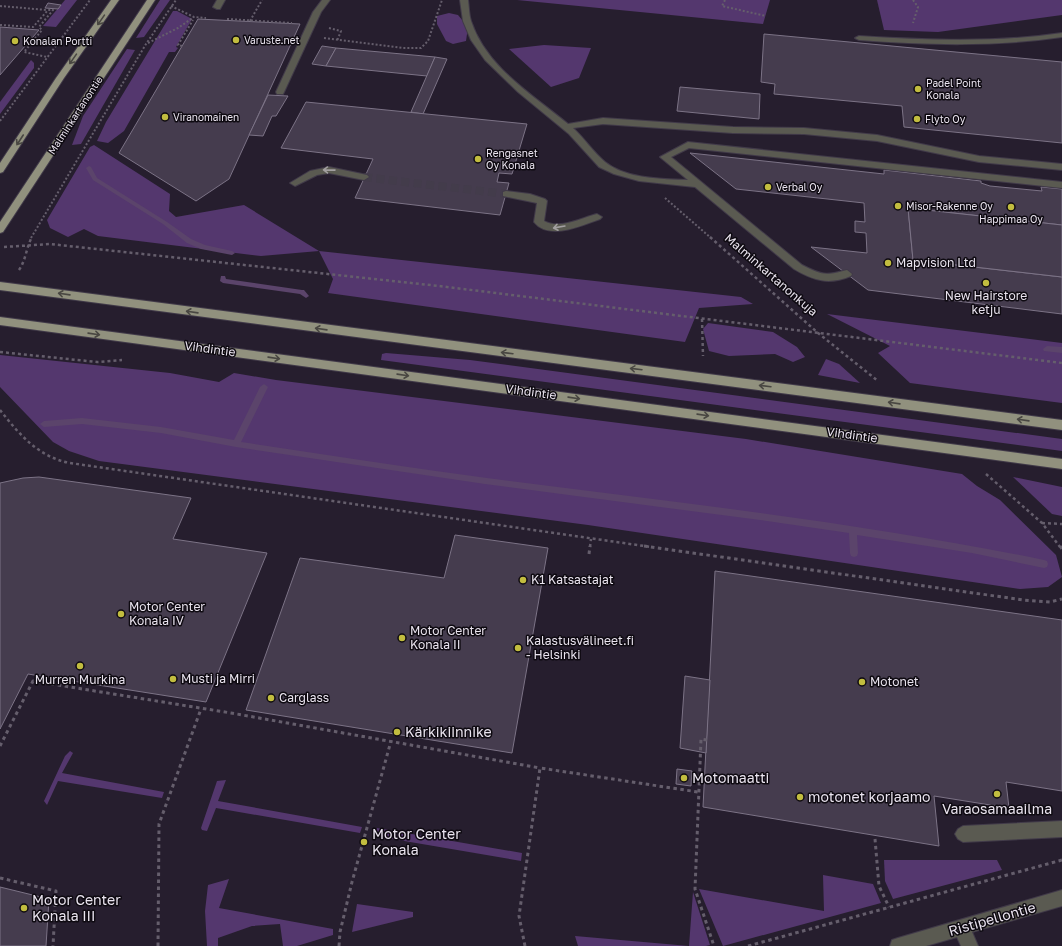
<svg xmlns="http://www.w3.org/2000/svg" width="1062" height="946" font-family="'Golos Text',sans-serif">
<rect width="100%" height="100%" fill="#261e2e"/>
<!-- green -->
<g fill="#54376e">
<path d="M65 0H77L56 27 43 26Z"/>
<path d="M160 0H170L144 37 136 38Z"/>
<path d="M517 0H770L763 24Z"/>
<path d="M877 0H1062V15L938 32 884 30Z"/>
<path d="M173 11H177L192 19 176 47 178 48 175 52H169L124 131 108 143 97 141 106 122Z"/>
<path d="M449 13 458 15 468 27 466 41 453 44 446 41 437 24V16Z"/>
<path d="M544 45 591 48 579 78 551 87 509 49Z"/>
<path d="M127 49 135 50 81 144 72 145 83 116Z"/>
<path d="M31 60 34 63V68L0 114V102Z"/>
<path d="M94 145 170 194 169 211 176 217 244 205 319 251 741 297 753 304 699 308 685 342 328 293 333 279 319 251 261 256 98 236 84 229 68 237 50 228 47 220 90 147Z"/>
<path d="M827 314 1062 343V403L910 383 878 353 890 346Z"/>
<path d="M708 323 773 332 797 347 805 357 793 362 775 354 729 356 709 351 703 329Z"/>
<path d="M386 353 470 360 1062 439V451L381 360 382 354Z"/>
<path d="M0 355 170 373 219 382 234 373 276 380 746 439 962 474 977 486 1000 500 1056 555 1062 577 1048 587 1020 589 588 525 99 461 69 451 53 442 0 387Z"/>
<path d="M826 359 839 364 860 383 818 375Z"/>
<path d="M1013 477 1062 487V516L1052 514Z"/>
<path d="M70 751 73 753 62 773 164 792 162 798 58 781 47 805 44 801 65 756Z"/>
<path d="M226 780 218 801 362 827 360 833 216 808 207 831 202 830 201 828 216 784 217 781Z"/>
<path d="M377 828 522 853 521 861 375 836Z"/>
<path d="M884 860H997L1002 870 893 899 885 881Z"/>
<path d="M823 875 873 884 881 903 723 946 699 889 824 911Z"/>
<path d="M229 879 219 908 333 929V935L297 946H283L280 924 252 926 218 938V946H207L205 911 208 885Z"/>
<path d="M693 892 710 945 706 946H578L575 936 689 946Z"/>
<path d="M357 904 413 912V917L352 932Z"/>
</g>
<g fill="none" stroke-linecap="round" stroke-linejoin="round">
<!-- stream -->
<g fill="#5b446b" fill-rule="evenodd">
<path d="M89 166 91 167 97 178 167 222 191 239 205 245 232 251 235 253 232 255 201 249 187 243 163 224 93 180 86 168Z"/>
<path d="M221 276H225L226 279 302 290H304L309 296 306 298 300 294 223 283 220 281Z"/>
<path d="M1047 346 1062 347V353L1044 351 1043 349Z"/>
<path d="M264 384 268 387 241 442C323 454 405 467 487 478 673 502 860 522 1044 560L1047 561 1048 564 1047 567 1044 568 972 553 857 535 858 553 857 556 854 557 851 556 850 553 849 533 767 521 485 484 236 447 161 433 82 424 44 427 40 424 44 421 82 418 161 427 234 440 260 387Z"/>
</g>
</g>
<!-- building -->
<g fill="#453c4e" stroke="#7c7386">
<path d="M48 3 61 5 58 9 45 8Z"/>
<path d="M198 19 300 24 229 179 196 201 119 153Z"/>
<path d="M0 27 39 30 0 75Z"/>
<path d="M764 34 1062 62V143L904 127 902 106 774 94 775 84 761 82Z"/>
<path d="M322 46 336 48 326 66 312 64Z"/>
<path d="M336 48 435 57 427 76 326 66Z"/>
<path d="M435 57 447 59 423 114 411 112Z"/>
<path d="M680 87 760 94 759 119 677 111Z"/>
<path d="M268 95 288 96 276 116H272L263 136 249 135Z"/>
<path d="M306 102 527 124 512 174 499 173 497 182 509 183 500 215 355 198 373 159 281 148Z"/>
<path d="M690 153 884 174V170L981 181V183L990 186 1042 191 1041 187 1062 189V225L908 208 913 260 1062 277V314L868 290 811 247 867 253 866 233 855 232V221L865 222 864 203 736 189Z"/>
<path d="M908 208 1062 225V277L913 260Z"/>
<path d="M39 477 191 498 173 539 267 553 206 702 28 674 0 729V483L23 478Z"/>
<path d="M455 535 548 548 512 753 246 710 300 558 444 578Z"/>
<path d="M715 571 1062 620V791L1006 782 1009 808 934 796 939 846 703 807Z"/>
<path d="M685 676 710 680 706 753 680 748Z"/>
<path d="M677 769 692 771 691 786 676 784Z"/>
<path d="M0 887 49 899 46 946H0Z"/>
</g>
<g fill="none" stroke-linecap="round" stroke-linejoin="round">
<!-- minor-tunnel -->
<path stroke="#433c4b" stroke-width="8" stroke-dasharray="8 4.5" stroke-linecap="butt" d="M364 177 506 194"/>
<!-- minor casing -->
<g stroke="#413a49" stroke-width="2">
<g id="minor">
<path d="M217 0H225L220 9H217L213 7Z"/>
<path d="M322 0H330L321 12 284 92 283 94H277L276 92 313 12Z"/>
<path d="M460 0H468C469 7 469 15 471 21 486 67 533 95 568 124L603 118 733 127 804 128 877 135 979 156 1062 164V170L979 162 877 141 804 134 733 133 603 124 573 128C585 139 593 152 605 162 626 179 662 179 688 180L660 157 688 142 1062 182V188L689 148 671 157 802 265C821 275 826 276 847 270L852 274 851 276C829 285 814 281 794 269L695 187 639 181 614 174 599 167 569 134 518 92 485 60 471 40 463 21Z"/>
<path d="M1062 33V37C994 47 927 45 859 40L855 38 859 36C927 40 994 43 1062 33Z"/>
<path d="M329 167 367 175 369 177 364 180 329 173 317 175 295 186 290 183 310 171Z"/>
<path d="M506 191 530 194 545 199 547 201 544 221C560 230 581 218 597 214L602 217 600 219C583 225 549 241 534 222L537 203 503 196V192Z"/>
<path d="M1062 821V837L963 842 958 839 955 834 958 829 963 826Z"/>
<path d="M1062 890V906L972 932 978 946H961L957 937 926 946H890L892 940 898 938Z"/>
</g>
</g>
<!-- major casing -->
<g stroke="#413a49" stroke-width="2">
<g id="major">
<path d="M111 0H119L64 78 3 172 0 173V163L56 78Z"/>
<path d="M147 0H155L3 232 0 233V222Z"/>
<path d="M0 282 1062 420V430L0 290Z"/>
<path d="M0 317 1062 459V469L0 325Z"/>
</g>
</g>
<!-- path-far2 -->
<g stroke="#655e6c" stroke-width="2" stroke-dasharray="2 2" stroke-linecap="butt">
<path d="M725 0 722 6 766 16"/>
<path d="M913 0 918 7 913 23"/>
<path d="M0 6 47 10"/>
<path d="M171 6 194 17 206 18"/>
<path d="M227 19 292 23"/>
<path d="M250 21 262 0"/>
<path d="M0 25 33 27 48 10H53L39 27 42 30 24 52 47 57"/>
<path d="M329 28 341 31 337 41"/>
<path d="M324 38 403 48H421L428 41 442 0"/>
<path d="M148 43 178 28 194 17"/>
<path d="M182 46 178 45 193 20"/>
<path d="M0 121 90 0"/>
<path d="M665 198 711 238"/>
<path d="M31 238 146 44 176 0"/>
</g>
<!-- path-far1 -->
<g stroke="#655e6c" stroke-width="2.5" stroke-dasharray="3 3" stroke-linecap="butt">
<path d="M710 237 818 333 878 381"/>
<path d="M4 247 50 244 439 286 1062 363"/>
<path d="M19 270C26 260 26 248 32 237"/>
<path d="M702 319 703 356"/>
<path d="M0 352 97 362 122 360"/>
<path d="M0 410C19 434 38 457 70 463L651 547"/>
<path d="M986 474 1042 523 1060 547"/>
<path d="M1042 523 1062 524"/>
<path d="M590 547 591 539"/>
</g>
<!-- path -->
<g stroke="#655e6c" stroke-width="3" stroke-dasharray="3.5 3.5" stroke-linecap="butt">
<path d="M644 546 1023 600 1050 602 1062 599"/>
<path d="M1060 546 1062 549"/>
<path d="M589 554 590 546"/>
<path d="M707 740 701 739 695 889 714 946"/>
<path d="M0 746 33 681 231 713 540 768"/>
<path d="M875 839 879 886 889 907"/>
<path d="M0 878 56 891 53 946"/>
<path d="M158 946 159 824 201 709"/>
<path d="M339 946 340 932 352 882 391 741"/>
<path d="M525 946 519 916 540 768 698 792"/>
<path d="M748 946 1062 860"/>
</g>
<!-- minor -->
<use href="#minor" fill="#5a5a51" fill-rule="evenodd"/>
<!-- major -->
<use href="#major" fill="#91917e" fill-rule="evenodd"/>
</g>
<!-- one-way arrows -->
<defs><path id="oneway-shaft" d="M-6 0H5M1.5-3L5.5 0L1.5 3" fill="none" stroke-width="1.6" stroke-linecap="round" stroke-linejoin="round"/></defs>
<g stroke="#494742">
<use href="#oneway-shaft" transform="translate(101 20) rotate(125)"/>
<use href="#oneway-shaft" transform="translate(73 59) rotate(125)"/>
<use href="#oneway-shaft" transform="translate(20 140) rotate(123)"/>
<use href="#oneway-shaft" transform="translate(64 294) rotate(-172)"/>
<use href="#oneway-shaft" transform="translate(192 312) rotate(-172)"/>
<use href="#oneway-shaft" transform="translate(321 329) rotate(-172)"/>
<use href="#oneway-shaft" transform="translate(94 334) rotate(8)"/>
<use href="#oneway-shaft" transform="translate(507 353) rotate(-173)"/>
<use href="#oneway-shaft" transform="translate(274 358) rotate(8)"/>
<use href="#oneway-shaft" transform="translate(636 369) rotate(-173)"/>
<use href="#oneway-shaft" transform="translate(403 375) rotate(8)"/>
<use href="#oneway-shaft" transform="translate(765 386) rotate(-173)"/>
<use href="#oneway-shaft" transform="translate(574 398) rotate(8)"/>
<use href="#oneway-shaft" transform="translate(894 403) rotate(-172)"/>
<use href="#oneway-shaft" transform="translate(703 415) rotate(8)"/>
<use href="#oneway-shaft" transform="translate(1023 420) rotate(-172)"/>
</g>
<g stroke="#a29fa0">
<use href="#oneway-shaft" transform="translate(329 170) rotate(-179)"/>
<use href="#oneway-shaft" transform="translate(559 227) rotate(170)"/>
</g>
<!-- markers -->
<g fill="#c2bd3f" stroke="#0e0a11" stroke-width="1.5">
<circle cx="236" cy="40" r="4"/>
<circle cx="15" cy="41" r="4"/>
<circle cx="918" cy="89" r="4"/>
<circle cx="165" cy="117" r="4"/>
<circle cx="917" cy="119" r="4"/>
<circle cx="478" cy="159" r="4"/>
<circle cx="768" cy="187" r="4"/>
<circle cx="898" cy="206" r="4"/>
<circle cx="1011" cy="207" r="4"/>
<circle cx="888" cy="263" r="4"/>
<circle cx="986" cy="283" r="4"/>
<circle cx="523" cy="580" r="4"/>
<circle cx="121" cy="614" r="4"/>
<circle cx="402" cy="638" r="4"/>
<circle cx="518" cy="648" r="4"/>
<circle cx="80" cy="666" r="4"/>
<circle cx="173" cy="679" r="4"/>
<circle cx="862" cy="682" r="4"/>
<circle cx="271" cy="698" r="4"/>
<circle cx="397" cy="732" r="4"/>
<circle cx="684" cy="778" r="4"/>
<circle cx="997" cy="794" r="4"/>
<circle cx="800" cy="797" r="4"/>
<circle cx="364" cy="842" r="4"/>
<circle cx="24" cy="908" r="4"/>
</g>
<g text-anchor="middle" stroke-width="3" stroke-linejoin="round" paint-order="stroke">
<!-- far-poi labels -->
<g font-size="10" fill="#eae4ef" stroke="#0e0a11" text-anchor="start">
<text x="244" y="44">Varuste.net</text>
<text x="23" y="45">Konalan Portti</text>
<text x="926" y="87">Padel Point<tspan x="926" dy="12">Konala</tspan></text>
<text x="173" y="121">Viranomainen</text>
<text x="925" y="123">Flyto Oy</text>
<text x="486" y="157">Rengasnet<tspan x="486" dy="12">Oy Konala</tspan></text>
<text x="776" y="191">Verbal Oy</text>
<text x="906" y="210">Misor-Rakenne Oy</text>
<text x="1011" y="223" text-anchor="middle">Happimaa Oy</text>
</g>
<!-- far-street labels -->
<g font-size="10" fill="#eae4ef" stroke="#0e0a11">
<text transform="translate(75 115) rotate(-57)" y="4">Malminkartanontie</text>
</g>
<!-- poi labels -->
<g font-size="12" fill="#eae4ef" stroke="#0e0a11" text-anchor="start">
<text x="896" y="267">Mapvision Ltd</text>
<text x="986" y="300" text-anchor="middle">New Hairstore<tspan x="986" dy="14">ketju</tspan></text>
<text x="531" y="584">K1 Katsastajat</text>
<text x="129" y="611">Motor Center<tspan x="129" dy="14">Konala IV</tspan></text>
<text x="410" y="635">Motor Center<tspan x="410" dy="14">Konala II</tspan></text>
<text x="526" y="645">Kalastusvälineet.fi<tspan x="526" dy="14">- Helsinki</tspan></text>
<text x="181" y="683">Musti ja Mirri</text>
<text x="80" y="684" text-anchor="middle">Murren Murkina</text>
<text x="870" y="686">Motonet</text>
<text x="279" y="702">Carglass</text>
</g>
<!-- street labels -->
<g font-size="12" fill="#eae4ef" stroke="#0e0a11">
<text transform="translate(771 275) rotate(41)" y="4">Malminkartanonkuja</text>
<text transform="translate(210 349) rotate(8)" y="4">Vihdintie</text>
<text transform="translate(531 392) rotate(8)" y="4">Vihdintie</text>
<text transform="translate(852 435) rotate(8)" y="4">Vihdintie</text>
</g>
<!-- near-poi labels -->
<g font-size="14" fill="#eae4ef" stroke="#0e0a11" text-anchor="start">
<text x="405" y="737">Kärkikiinnike</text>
<text x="692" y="783">Motomaatti</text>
<text x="808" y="802">motonet korjaamo</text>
<text x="997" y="814" text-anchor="middle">Varaosamaailma</text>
<text x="372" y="839">Motor Center<tspan x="372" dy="16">Konala</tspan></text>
<text x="32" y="905">Motor Center<tspan x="32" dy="16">Konala III</tspan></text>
</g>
<!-- near-street labels -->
<g font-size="14" fill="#eae4ef" stroke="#0e0a11">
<text transform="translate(992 919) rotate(-16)" y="5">Ristipellontie</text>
</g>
</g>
</svg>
